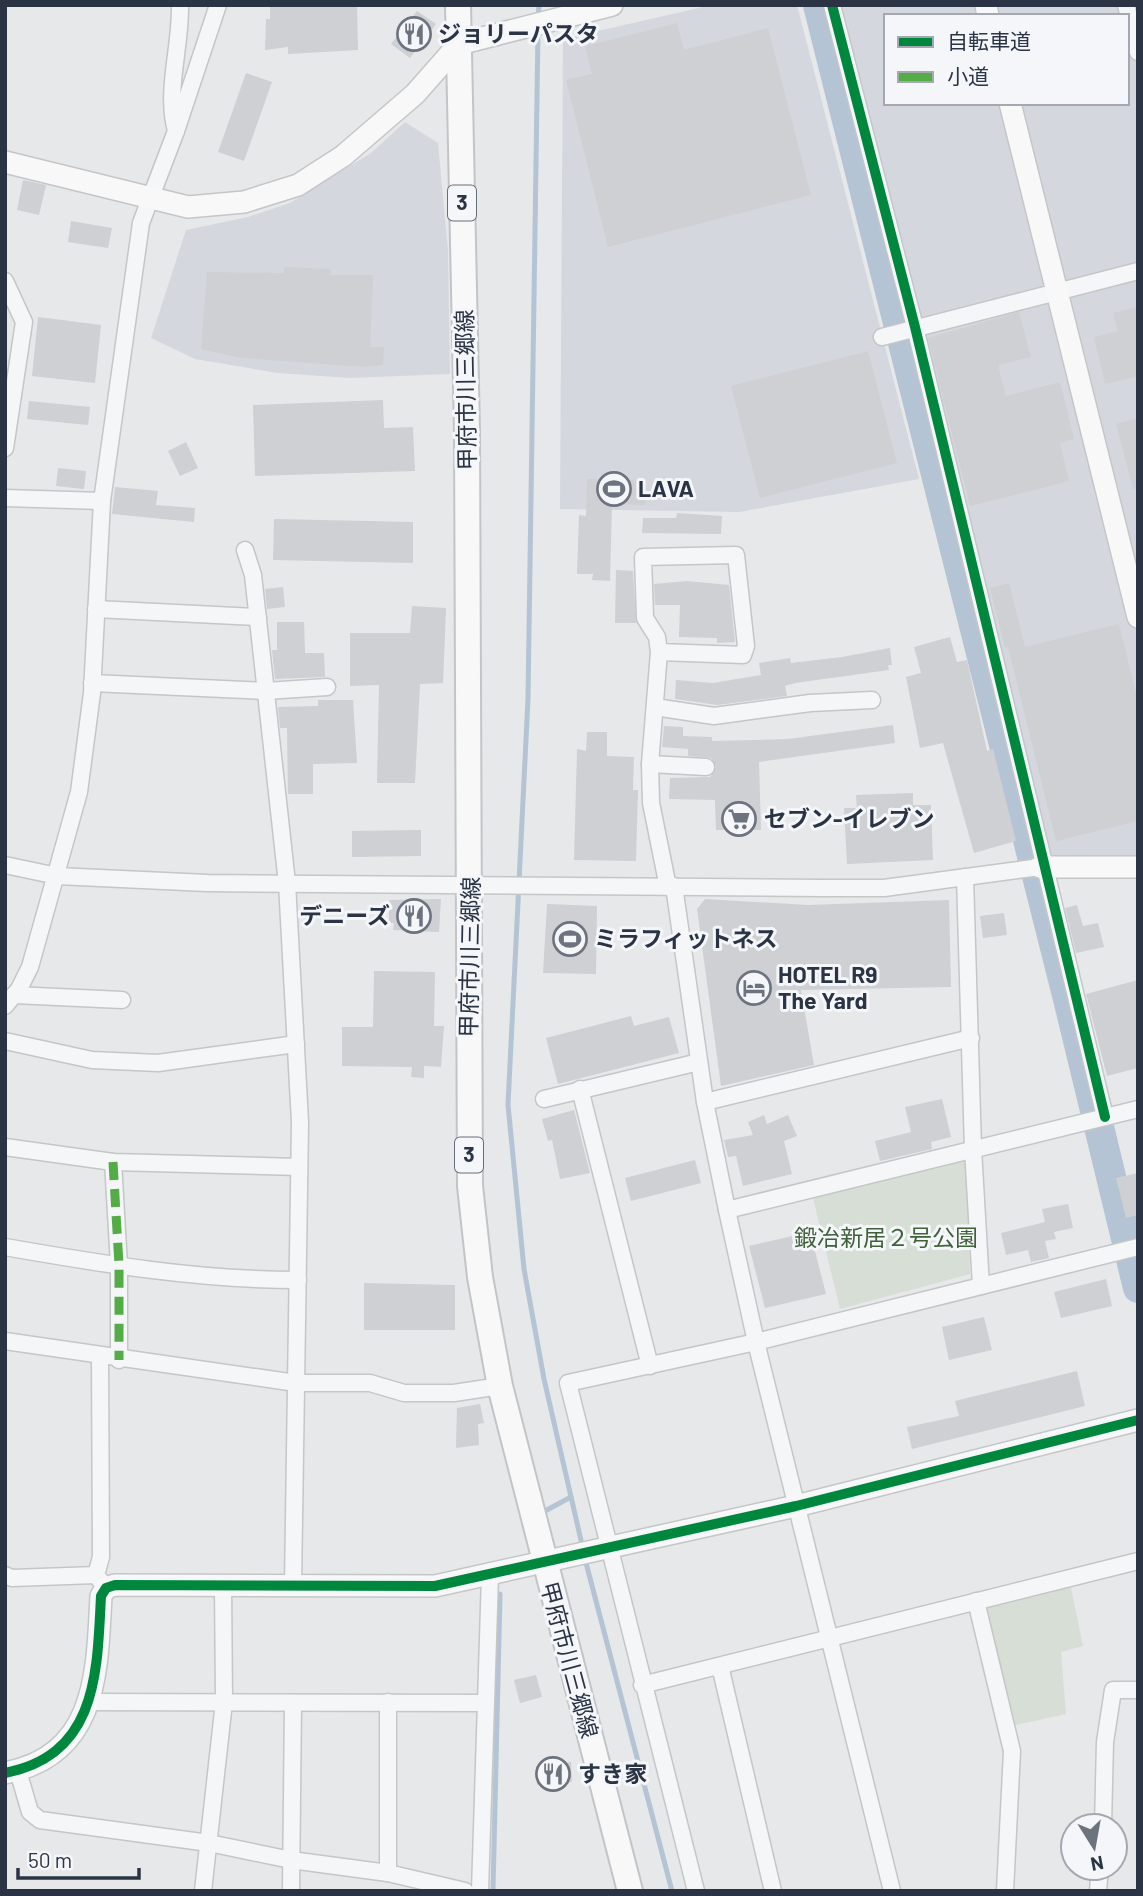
<svg xmlns="http://www.w3.org/2000/svg" width="1143" height="1896" font-family="Barlow,'Noto Sans JP',sans-serif">
<rect width="100%" height="100%" fill="#e6e8ea"/>
<!-- built -->
<g fill="#d4d7dd" fill-rule="evenodd">
<path d="M712 5H797L919 479 739 512 560 509 563 39Z"/>
<path d="M835 5H1138V857L1046 855ZM886 16H1127V103H886Z"/>
<path d="M405 122 438 143 448 251 450 374 350 378 278 373 195 359 151 338 186 230 248 217 290 203 371 153Z"/>
</g>
<!-- green -->
<g fill="#d6ded6">
<path d="M966 1160 970 1274 840 1309 813 1198Z"/>
<path d="M1069 1578 1083 1646 1061 1652 1066 1714 1012 1726 976 1601Z"/>
</g>
<g fill="none" stroke-linecap="round" stroke-linejoin="round">
<!-- stream -->
<g stroke="#b4c4d5" stroke-width="5">
<path d="M538 20 539 5"/>
<path d="M538 30 528 699 508 1105 524 1269 544 1379 583 1549"/>
<path d="M545 1511 571 1497"/>
<path d="M585 1559 672 1891"/>
<path d="M493 1891 500 1594"/>
</g>
<!-- river -->
<path stroke="#b4c4d5" stroke-width="30" d="M818 5 1068 999 1138 1288"/>
</g>
<!-- building -->
<g fill="#ced0d3">
<path d="M270 5H357L358 50 288 54V47L265 50 266 19H270Z"/>
<path d="M417 11 436 24 410 58 391 44Z"/>
<path d="M677 23 684 50 768 28 811 195 608 247 566 80 592 74 585 46Z"/>
<path d="M246 73 272 82 244 161 218 152Z"/>
<path d="M23 180 46 185 39 215 17 210Z"/>
<path d="M71 221 112 228 108 248 68 242Z"/>
<path d="M284 267 330 269V275H373L370 347H384L383 365 364 367 241 358 201 349 207 272 284 273Z"/>
<path d="M1138 307V376L1105 384 1094 337 1118 331 1113 313Z"/>
<path d="M1019 312 1031 357 998 365 1006 396 1060 382 1074 439 1060 443 1069 481 970 506 928 338Z"/>
<path d="M38 317 101 325 95 383 32 376Z"/>
<path d="M868 351 897 463 760 498 731 386Z"/>
<path d="M383 400 384 428 413 427 415 471 255 476 253 405Z"/>
<path d="M29 401 90 407 88 425 27 419Z"/>
<path d="M1138 418V488L1133 489 1116 424Z"/>
<path d="M186 442 198 468 180 476 168 451Z"/>
<path d="M58 468 86 471 84 489 56 486Z"/>
<path d="M587 479 646 480 645 505 612 504 610 581 592 580 593 574H577L579 515 586 516Z"/>
<path d="M115 487 158 491 156 505 195 508 194 522 112 514Z"/>
<path d="M677 513 722 516 721 534 642 533 643 518H676Z"/>
<path d="M274 519 413 522V563L273 560Z"/>
<path d="M616 570 633 571 636 623H615Z"/>
<path d="M687 581 729 585 735 642 717 643V638L679 637 680 605H655L654 584Z"/>
<path d="M1009 583 1025 647 1119 624 1138 701V821L1056 841 1008 647 1005 648 990 588Z"/>
<path d="M283 587 285 607 267 609 265 589Z"/>
<path d="M412 606 446 608 443 683 420 684 415 783H377L379 685 350 686V633H410Z"/>
<path d="M277 622H304L305 653H324L325 677 275 679 272 650H277Z"/>
<path d="M950 637 957 662 967 660 987 751 993 749 1016 841 974 853 943 743 920 748 906 677 921 673 914 647Z"/>
<path d="M890 648 892 665H888L889 670 795 683 785 686 787 696 717 705 675 699 676 680 713 683 761 675 759 663 790 658 791 663 842 657Z"/>
<path d="M318 700H353L357 763 313 764V794H288L287 728H280L278 707 318 706Z"/>
<path d="M893 725 895 743 759 762 761 830H716L715 800 669 799 670 778 710 777 716 767 711 758 688 756V749L662 747 664 726 683 727V736L712 737V741L788 739Z"/>
<path d="M587 732H607V756L634 757 633 790H638L636 861 574 860 577 749 586 751Z"/>
<path d="M913 793V805H931L933 860 847 864 844 808H857L856 795Z"/>
<path d="M421 830V856L352 857V831Z"/>
<path d="M441 899 439 932 393 930 394 923H389V900Z"/>
<path d="M705 899 808 905 949 900 951 987 801 990 814 1065 721 1086 697 909Z"/>
<path d="M547 904 597 906 596 974 543 973Z"/>
<path d="M1077 905 1083 926 1098 923 1104 947 1076 953 1065 908Z"/>
<path d="M1004 913 1007 935 983 938 980 916Z"/>
<path d="M374 971 435 972 434 1026H444L441 1067 424 1066V1078L411 1077 412 1067 342 1066V1027H373Z"/>
<path d="M1138 980V1068L1107 1076 1086 994Z"/>
<path d="M631 1016 634 1026 669 1017 679 1053 558 1084 546 1038Z"/>
<path d="M942 1099 951 1137 931 1142 932 1149 880 1161 875 1141 911 1132 905 1107Z"/>
<path d="M574 1110 590 1173 560 1179 552 1140 548 1141 542 1119Z"/>
<path d="M764 1115 767 1124 788 1115 797 1136 784 1141 792 1174 743 1186 736 1156 728 1157 724 1140 753 1135 748 1122Z"/>
<path d="M695 1160 701 1183 631 1201 625 1178Z"/>
<path d="M1138 1173V1215L1126 1218 1116 1178Z"/>
<path d="M1068 1204 1073 1228 1054 1232 1056 1239 1045 1241 1049 1258 1031 1262 1028 1250 1006 1255 1001 1233 1045 1222 1042 1209Z"/>
<path d="M810 1232 826 1294 765 1308 749 1246Z"/>
<path d="M1106 1279 1112 1306 1061 1318 1054 1292Z"/>
<path d="M364 1283 455 1285V1330H364Z"/>
<path d="M984 1317 992 1350 949 1360 942 1327Z"/>
<path d="M1077 1371 1085 1406 912 1449 907 1427 959 1416 955 1401Z"/>
<path d="M480 1404 484 1423 478 1424 479 1445 456 1448 457 1408Z"/>
<path d="M536 1675 542 1697 520 1703 514 1680Z"/>
<path d="M571 1762 572 1782 537 1785 536 1766Z"/>
</g>
<g fill="none" stroke-linecap="round" stroke-linejoin="round">
<!-- street casing -->
<g stroke="#c4c6c8" stroke-width="19">
<g id="street">
<path d="M832 5 915 327 1105 1117"/>
<path d="M1126 5 1138 52"/>
<path d="M176 131C165 90 181 48 180 5"/>
<path d="M5 281 24 322 5 448"/>
<path d="M882 337 1138 271"/>
<path d="M5 498 102 501"/>
<path d="M245 550 253 575 287 883 300 1122 293 1585"/>
<path d="M96 609 258 617"/>
<path d="M659 652 657 637 645 618 643 557 736 555 746 646 743 655 659 652 650 764 651 803 668 887"/>
<path d="M92 683 266 691 327 687"/>
<path d="M655 707 714 716 810 703 872 700"/>
<path d="M650 764 706 767"/>
<path d="M5 865 57 876 207 883 822 888H884L1040 867"/>
<path d="M965 877 973 1149 981 1286"/>
<path d="M674 886 705 1102 727 1210 756 1342 892 1891"/>
<path d="M14 995 122 1000"/>
<path d="M5 1006 19 989 30 967 79 792 92 693 102 501 141 223 176 131 218 5"/>
<path d="M5 1041 92 1060 158 1063 296 1044"/>
<path d="M580 1089 650 1366"/>
<path d="M544 1099 699 1062"/>
<path d="M705 1102 971 1038"/>
<path d="M5 1147 113 1162 298 1167"/>
<path d="M113 1162 119 1265V1360"/>
<path d="M727 1210 1138 1109"/>
<path d="M5 1247C102 1264 199 1280 298 1280"/>
<path d="M5 1341 296 1383H370L404 1393H454L500 1386"/>
<path d="M100 1356 101 1557 96 1575 106 1588"/>
<path d="M5 1575 12 1578 96 1575"/>
<path d="M976 1601 1012 1751 1005 1891"/>
<path d="M720 1666 773 1891"/>
<path d="M642 1685 1138 1561"/>
<path d="M90 1702 485 1703"/>
<path d="M388 1702V1873"/>
<path d="M18 1771 30 1812 40 1820 209 1843 291 1860 388 1873 465 1891"/>
<path d="M1103 1826 1105 1742 1113 1690H1138"/>
<path d="M203 1891 224 1702 223 1584"/>
<path d="M291 1891 293 1703"/>
<path d="M480 1891 490 1576"/>
<path d="M696 1891 568 1383 756 1342 1138 1247"/>
<path d="M1098 1891 1100 1868"/>
</g>
</g>
<!-- secondary casing -->
<g stroke="#c4c6c8" stroke-width="24">
<g id="secondary">
<path d="M986 5 988 16"/>
<path d="M1010 103 1138 617"/>
<path d="M5 162 188 207 244 202 298 185 343 156 415 94 459 44 612 5"/>
<path d="M1040 867H1138"/>
<path d="M5 1773C98 1755 97 1672 101 1596L106 1588 115 1585 435 1586 796 1506 1138 1420"/>
</g>
</g>
<!-- primary casing -->
<g stroke="#c2c5c8" stroke-width="28">
<path id="primary" d="M458 5 467 432 470 1186 480 1277 500 1386 630 1891"/>
</g>
<!-- street -->
<use href="#street" stroke="#f5f6f7" stroke-width="16"/>
<!-- secondary -->
<use href="#secondary" stroke="#f8f8f8" stroke-width="21"/>
<!-- primary -->
<use href="#primary" stroke="#f8f8f8" stroke-width="24"/>
<!-- quiet -->
<path stroke="#54ac47" stroke-width="9" stroke-dasharray="18 9" stroke-linecap="butt" d="M113 1162 119 1265V1360"/>
<!-- cycleway casing -->
<g stroke="#f4f6f9" stroke-width="15">
<g id="cycleway">
<path d="M832 5 915 327 1105 1117"/>
<path d="M5 1773C98 1755 97 1672 101 1596L106 1588 115 1585 435 1586 796 1506 1138 1420"/>
</g>
</g>
<!-- cycleway -->
<use href="#cycleway" stroke="#00873e" stroke-width="10"/>
</g>
<!-- icons -->
<defs>
<g id="restaurant-ring" transform="scale(1.75)"><circle r="9.5" fill="#f4f6f9" stroke="#6c737f" stroke-width="1.5"/><path d="M-5-6h1v4h1v-4h1v4h1v-4h1v5L-1.5 .5V6h-2V.5L-5-1ZM5-6V6H3V1.5H1.5Q1.5-4 5-6Z" fill="#6c737f"/></g>
<g id="stadium-ring" transform="scale(1.75)"><circle r="9.5" fill="#f4f6f9" stroke="#6c737f" stroke-width="1.5"/><path d="M0-5a6.5 5 0 1 0 0 10a6.5 5 0 1 0 0-10ZM-3.5-1.8h7v3.6h-7Z" fill="#6c737f"/></g>
<g id="supermarket-ring" transform="scale(1.75)"><circle r="9.5" fill="#f4f6f9" stroke="#6c737f" stroke-width="1.5"/><path d="M-6-5.5h2.5l.6 2H6L4.5 2H-2.5L-4.4-4H-6ZM-1.5 3.2a1.3 1.3 0 1 0 .1 0ZM3 3.2a1.3 1.3 0 1 0 .1 0Z" fill="#6c737f"/></g>
<g id="hotel-ring" transform="scale(1.75)"><circle r="9.5" fill="#f4f6f9" stroke="#6c737f" stroke-width="1.5"/><path d="M-6-4.5h1.5V1H6V5H4.5V3h-9V5H-6ZM-4 0a1.8 1.8 0 1 1 3.6 0ZM.5 0V-2.5h3Q6-2.5 6 0Z" fill="#6c737f"/></g>
</defs>
<g fill-rule="evenodd">
<use href="#restaurant-ring" x="414" y="34"/>
<use href="#stadium-ring" x="614" y="489"/>
<use href="#supermarket-ring" x="739" y="819"/>
<use href="#restaurant-ring" x="414" y="916"/>
<use href="#stadium-ring" x="570" y="939"/>
<use href="#hotel-ring" x="754" y="988"/>
<use href="#restaurant-ring" x="553" y="1774"/>
</g>
<g text-anchor="middle" stroke-width="6" stroke-linejoin="round" paint-order="stroke">
<!-- shield labels -->
<g fill="#f4f6f9" stroke="#676e7b" stroke-width="2">
<rect x="448" y="185.5" width="28" height="35" rx="5"/>
<rect x="455" y="1137.5" width="28" height="35" rx="5"/>
</g>
<g font-size="21" font-weight="bold" fill="#2b3445">
<text x="462" y="210">3</text>
<text x="469" y="1162">3</text>
</g>
<!-- poi labels -->
<g font-size="23" font-weight="bold" fill="#2b3445" stroke="#f4f6f9" text-anchor="start">
<text x="438" y="42">ジョリーパスタ</text>
<text x="638" y="497">LAVA</text>
<text x="764" y="827">セブン-イレブン</text>
<text x="390" y="924" text-anchor="end">デニーズ</text>
<text x="594" y="947">ミラフィットネス</text>
<text x="778" y="983">HOTEL R9<tspan x="778" dy="26">The Yard</tspan></text>
<text x="578" y="1782">すき家</text>
</g>
<!-- street labels -->
<g font-size="23" fill="#2b3445" stroke="#f4f6f9">
<text transform="translate(466 390) rotate(-91)" y="8">甲府市川三郷線</text>
<text transform="translate(470 957) rotate(-89)" y="8">甲府市川三郷線</text>
<text transform="translate(569 1660) rotate(75)" y="8">甲府市川三郷線</text>
</g>
<!-- park labels -->
<g font-size="23" fill="#3f6138" stroke="#f4f6f9">
<text x="886" y="1246">鍛冶新居２号公園</text>
</g>
</g>
<!-- border -->
<rect width="1143" height="1896" fill="none" stroke="#2b3445" stroke-width="14"/>
<!-- legend -->
<rect x="884" y="14" width="245" height="91" fill="#f4f6f9" stroke="#a4a8b1" stroke-width="2"/>
<rect x="898" y="37" width="35" height="10" fill="#00873e" stroke="#a4a8b1" stroke-width="2"/>
<text x="947" y="49" font-size="21" fill="#2b3445">自転車道</text>
<rect x="898" y="72" width="35" height="10" fill="#54ac47" stroke="#a4a8b1" stroke-width="2"/>
<text x="947" y="84" font-size="21" fill="#2b3445">小道</text>
<!-- north arrow -->
<g transform="translate(1094 1847) rotate(169)"><circle r="33" fill="#f4f6f9" stroke="#a4a8b1" stroke-width="2"/>
<path d="M0-5L12 26L0 18L-12 26Z" fill="#6c737f"/>
<text y="-10" font-size="19" font-weight="bold" text-anchor="middle" fill="#2b3445">N</text>
</g>
<!-- scale -->
<path d="M18 1868v10h121v-10" fill="none" stroke="#2b3445" stroke-width="3.5"/>
<text x="28" y="1868" font-size="21" fill="#2b3445" stroke="#f4f6f9" stroke-width="5" paint-order="stroke">50 m</text>
</svg>
